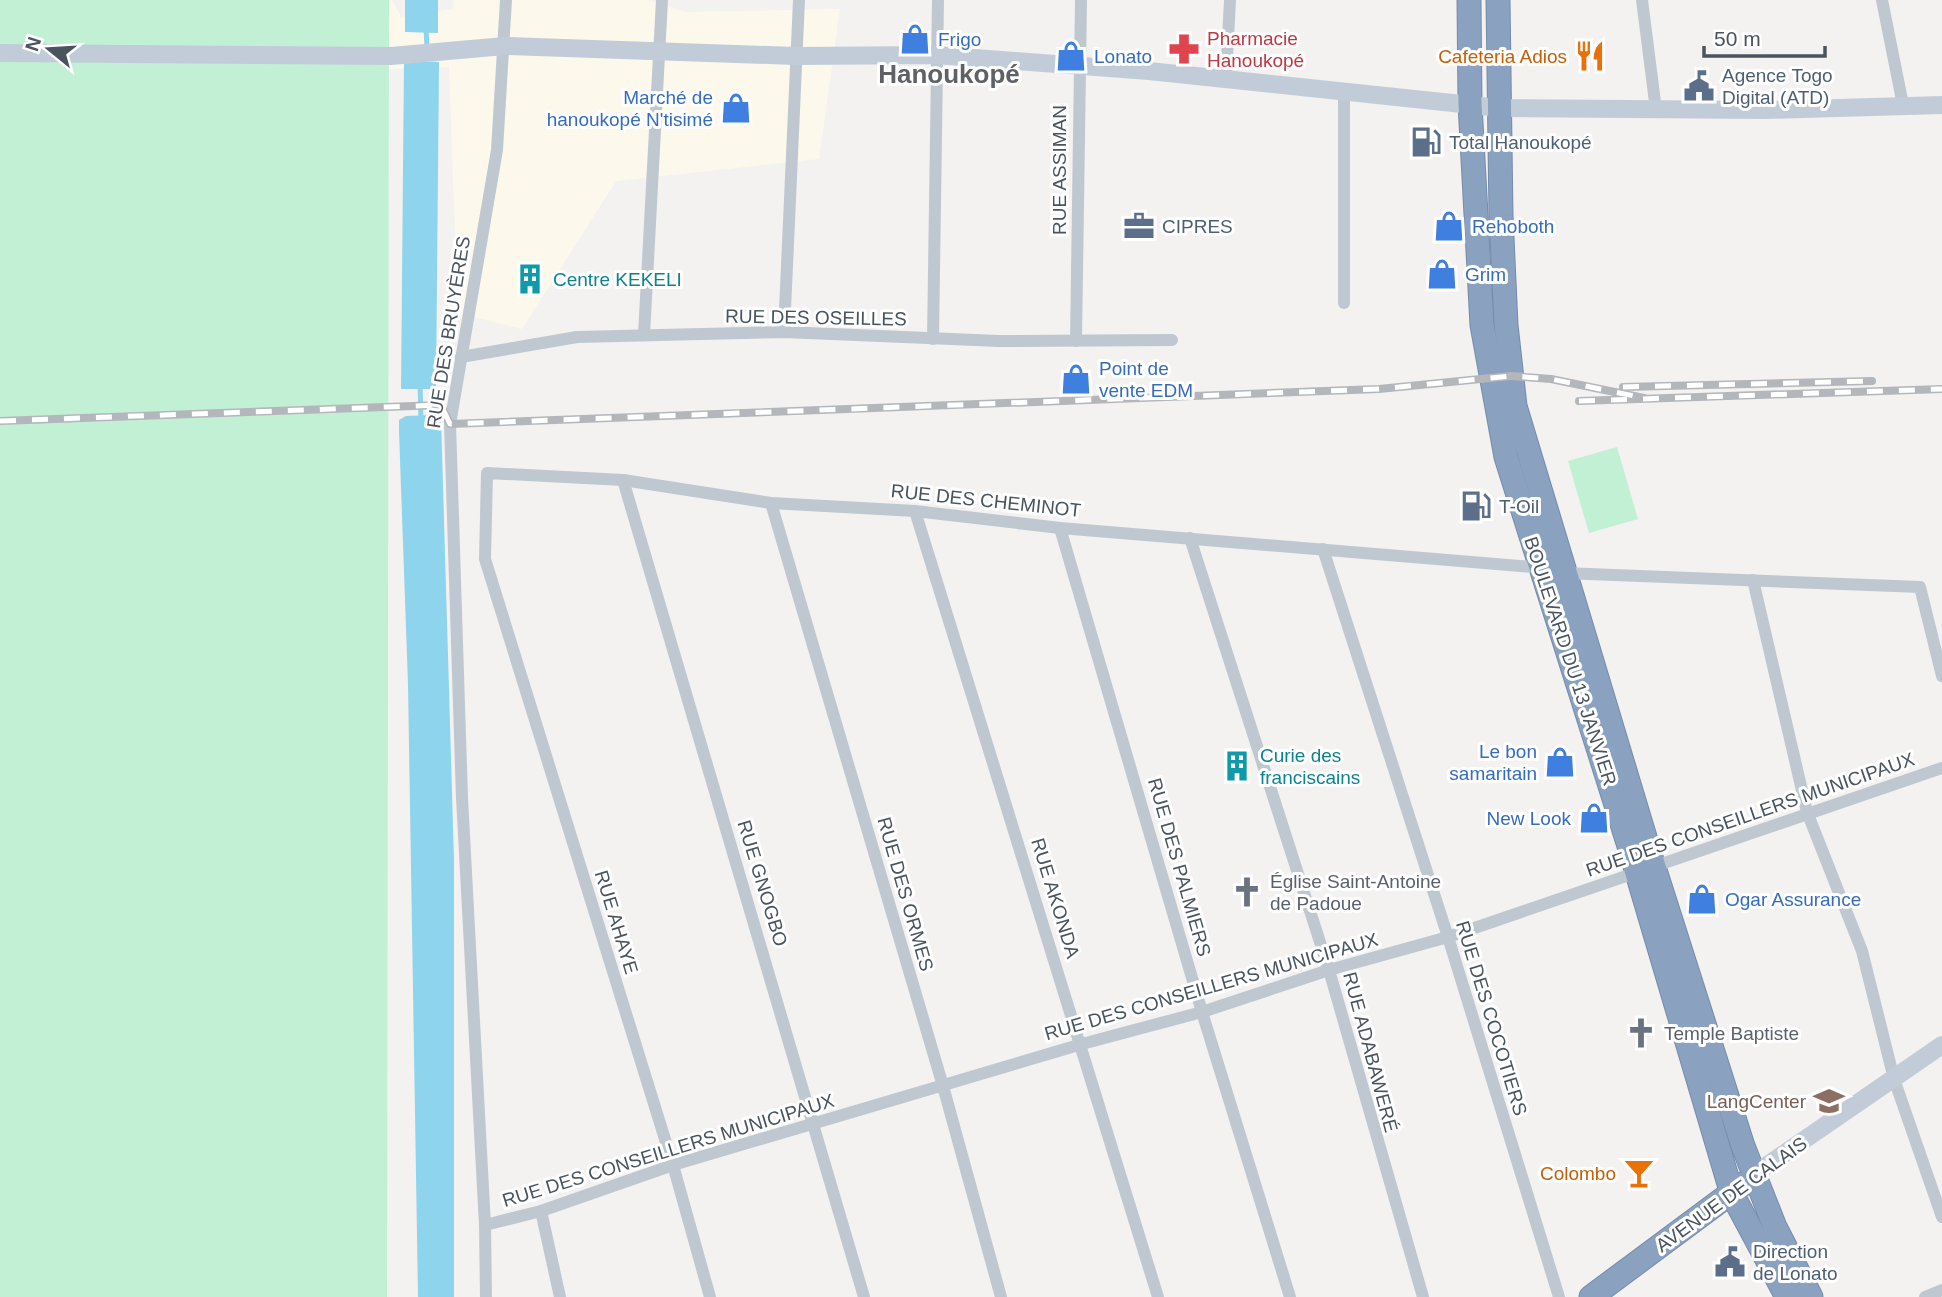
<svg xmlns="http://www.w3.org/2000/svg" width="1942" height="1297" font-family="Helvetica,sans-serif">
<rect width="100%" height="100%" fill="#f4f1f1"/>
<!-- commercial -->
<path fill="#fcf9ec" d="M0 0H392L401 17 453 9 454 0H648L685 12 840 9 819 159 616 181 522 329 458 313 449 67 179 77Z"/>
<!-- green -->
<g fill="#c1f0d5">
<path d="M0 0H389L387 1297H0Z"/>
<path d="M1617 447 1638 519 1589 533 1568 461Z"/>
</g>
<!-- water -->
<g fill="#8ed4ed">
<path d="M405 0H438V33L405 32Z"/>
<path d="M404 61 439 62 436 389H401Z"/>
<path d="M431 415 441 418 454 860V1297H418L408 684 399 431V420L406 416Z"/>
</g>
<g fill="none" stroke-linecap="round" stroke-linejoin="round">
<!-- stream -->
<g stroke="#8ed4ed" stroke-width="5">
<path d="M426 28 427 49"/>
<path d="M420 384 421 420"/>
</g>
<!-- highway casing -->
<g stroke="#758cab" stroke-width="25">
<g id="highway">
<path d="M1469 0 1470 104 1482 325 1506 457 1629 846 1732 1194 1787 1297"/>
<path d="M1498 0 1501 216 1506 325 1515 406 1654 867 1743 1146 1775 1227 1811 1297"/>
<path d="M1591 1297 1743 1184"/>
</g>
</g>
<!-- street -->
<g stroke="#bfc8d0" stroke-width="12">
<path d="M1642 0 1656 110"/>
<path d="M1882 0 1903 105"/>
<path d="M1226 78 1230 0"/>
<path d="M1344 90V303"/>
<path d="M784 332 799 0"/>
<path d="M644 335 662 0"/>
<path d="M933 339 938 0"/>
<path d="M1076 341 1081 0"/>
<path d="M461 357 577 337 784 332 999 341 1172 340"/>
<path d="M623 480 864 1297"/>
<path d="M771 503 943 1086 1001 1297"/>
<path d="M915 511 1158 1297"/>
<path d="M1060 528 1202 1012 1290 1297"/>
<path d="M1190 538 1329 970 1423 1297"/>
<path d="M1323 549 1448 937 1559 1297"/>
<path d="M1563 573 1920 587 1942 676"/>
<path d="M1753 580 1807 812 1862 951 1894 1079 1942 1217"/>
<path d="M541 1211 560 1297"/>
<path d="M485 1225 541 1211 673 1165 1082 1044 1202 1012 1329 970 1448 937 1942 768"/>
<path d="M486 1297 485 1225 462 798 450 424 497 150 506 0"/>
<path d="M710 1297 673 1165 485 559 487 473 623 480 771 503 915 511 1060 528 1545 568"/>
<path d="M1925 1297 1942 1290"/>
</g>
<!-- secondary -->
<g stroke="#c2ccd8" stroke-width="18">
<path d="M0 53 391 56 505 46 796 56 936 55 1149 71 1500 108 1765 110 1942 105"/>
<path d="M1753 1175 1942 1045"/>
</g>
<!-- highway -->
<use href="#highway" stroke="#8aa1bf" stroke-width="23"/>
<!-- rail casing -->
<g stroke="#b3b6bb" stroke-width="8">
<g id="rail">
<path d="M1623 387 1872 381"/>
<path d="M1579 401 1942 389"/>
<path d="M0 421 441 405 450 424 1379 389 1511 376 1551 379 1644 398"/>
</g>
</g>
<!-- rail -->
<use href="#rail" stroke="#fff" stroke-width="5" stroke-dasharray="16" stroke-linecap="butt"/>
</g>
<!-- icons -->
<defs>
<g id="shop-bare" transform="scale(2.415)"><path d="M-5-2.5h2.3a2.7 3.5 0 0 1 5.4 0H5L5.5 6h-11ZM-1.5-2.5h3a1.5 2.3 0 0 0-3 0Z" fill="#3f7fe0" stroke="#fff" stroke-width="2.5" paint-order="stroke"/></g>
<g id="pharmacy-bare" transform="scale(2.415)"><path d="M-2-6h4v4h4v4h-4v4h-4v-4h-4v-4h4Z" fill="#e0444e" stroke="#fff" stroke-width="2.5" paint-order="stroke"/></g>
<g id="restaurant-bare" transform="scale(2.415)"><path d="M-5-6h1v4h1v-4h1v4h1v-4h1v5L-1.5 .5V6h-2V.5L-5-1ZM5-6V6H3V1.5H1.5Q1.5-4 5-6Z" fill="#e8710a" stroke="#fff" stroke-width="2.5" paint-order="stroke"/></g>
<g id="civic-bare" transform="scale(2.415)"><path d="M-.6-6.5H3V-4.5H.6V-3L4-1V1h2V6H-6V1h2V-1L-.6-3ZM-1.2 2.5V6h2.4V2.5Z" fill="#5c6f8a" stroke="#fff" stroke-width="2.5" paint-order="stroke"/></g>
<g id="fuel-bare" transform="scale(2.415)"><path d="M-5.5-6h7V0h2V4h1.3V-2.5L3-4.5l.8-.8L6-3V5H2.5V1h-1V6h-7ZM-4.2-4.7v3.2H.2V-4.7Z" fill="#5c6f8a" stroke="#fff" stroke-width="2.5" paint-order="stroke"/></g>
<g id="office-bare" transform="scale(2.415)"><path d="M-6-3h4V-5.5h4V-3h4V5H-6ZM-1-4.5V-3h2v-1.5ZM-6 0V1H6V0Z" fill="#5c6f8a" stroke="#fff" stroke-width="2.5" paint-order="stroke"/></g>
<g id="building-bare" transform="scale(2.415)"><path d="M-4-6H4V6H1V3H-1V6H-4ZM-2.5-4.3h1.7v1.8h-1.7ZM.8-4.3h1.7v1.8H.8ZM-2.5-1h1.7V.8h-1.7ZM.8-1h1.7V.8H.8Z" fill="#0f9aa8" stroke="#fff" stroke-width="2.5" paint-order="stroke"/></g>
<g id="church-bare" transform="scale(2.415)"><path d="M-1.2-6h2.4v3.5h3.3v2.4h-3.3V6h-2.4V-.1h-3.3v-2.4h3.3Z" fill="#6b7280" stroke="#fff" stroke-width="2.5" paint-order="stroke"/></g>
<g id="school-bare" transform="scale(2.415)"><path d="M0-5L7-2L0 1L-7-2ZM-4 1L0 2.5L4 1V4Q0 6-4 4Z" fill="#8d6e63" stroke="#fff" stroke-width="2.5" paint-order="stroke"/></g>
<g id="bar-bare" transform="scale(2.415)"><path d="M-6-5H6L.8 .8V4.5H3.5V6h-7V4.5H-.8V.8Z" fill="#e8710a" stroke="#fff" stroke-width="2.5" paint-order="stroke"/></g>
</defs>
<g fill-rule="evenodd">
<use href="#shop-bare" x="915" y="39"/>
<use href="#pharmacy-bare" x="1184" y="49"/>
<use href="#shop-bare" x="1071" y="56"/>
<use href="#restaurant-bare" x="1590" y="56"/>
<use href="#civic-bare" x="1699" y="86"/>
<use href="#shop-bare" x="736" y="108"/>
<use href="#fuel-bare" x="1426" y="142"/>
<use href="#office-bare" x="1139" y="226"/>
<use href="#shop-bare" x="1449" y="226"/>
<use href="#shop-bare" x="1442" y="274"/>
<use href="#building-bare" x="530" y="279"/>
<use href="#shop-bare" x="1076" y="379"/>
<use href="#fuel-bare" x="1476" y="506"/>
<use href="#shop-bare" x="1560" y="762"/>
<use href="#building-bare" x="1237" y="766"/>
<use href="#shop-bare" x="1594" y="818"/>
<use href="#church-bare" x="1247" y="892"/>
<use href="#shop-bare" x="1702" y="899"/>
<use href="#church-bare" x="1641" y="1033"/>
<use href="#school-bare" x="1829" y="1101"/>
<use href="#bar-bare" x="1639" y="1173"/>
<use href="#civic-bare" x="1730" y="1262"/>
</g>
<g text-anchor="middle" stroke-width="6" stroke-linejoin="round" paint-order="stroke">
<!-- health labels -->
<g font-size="19" fill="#be3a42" stroke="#fff" text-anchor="start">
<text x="1207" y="45">Pharmacie<tspan x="1207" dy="22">Hanoukopé</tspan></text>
</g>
<!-- shop labels -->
<g font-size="19" fill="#366cbe" stroke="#fff" text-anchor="start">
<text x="938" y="46">Frigo</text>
<text x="1094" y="63">Lonato</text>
<text x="713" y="104" text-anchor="end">Marché de<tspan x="713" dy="22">hanoukopé N'tisimé</tspan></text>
<text x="1472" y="233">Rehoboth</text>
<text x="1465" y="281">Grim</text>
<text x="1099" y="375">Point de<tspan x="1099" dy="22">vente EDM</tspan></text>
<text x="1537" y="758" text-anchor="end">Le bon<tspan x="1537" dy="22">samaritain</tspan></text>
<text x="1571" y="825" text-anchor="end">New Look</text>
<text x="1725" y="906">Ogar Assurance</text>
</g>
<!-- food labels -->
<g font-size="19" fill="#c56008" stroke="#fff" text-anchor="end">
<text x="1567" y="63">Cafeteria Adios</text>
<text x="1616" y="1180">Colombo</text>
</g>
<!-- service labels -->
<g font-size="19" fill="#4e5e75" stroke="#fff" text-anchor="start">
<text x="1722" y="82">Agence Togo<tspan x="1722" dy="22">Digital (ATD)</tspan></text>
<text x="1449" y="149">Total Hanoukopé</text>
<text x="1162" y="233">CIPRES</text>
<text x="1499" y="513">T-Oil</text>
<text x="1753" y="1258">Direction<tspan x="1753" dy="22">de Lonato</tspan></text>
</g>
<!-- street labels -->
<g font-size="19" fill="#49545f" stroke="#fff">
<text transform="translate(1059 170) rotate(-90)" y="7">RUE ASSIMAN</text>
<text transform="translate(816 317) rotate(1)" y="7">RUE DES OSEILLES</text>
<text transform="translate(448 332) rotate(-81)" y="7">RUE DES BRUYÈRES</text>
<text transform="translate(986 500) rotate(6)" y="7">RUE DES CHEMINOT</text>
<text transform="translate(1571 661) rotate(72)" y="7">BOULEVARD DU 13 JANVIER</text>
<text transform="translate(1750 814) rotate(-19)" y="7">RUE DES CONSEILLERS MUNICIPAUX</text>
<text transform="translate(1180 867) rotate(74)" y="7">RUE DES PALMIERS</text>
<text transform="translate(763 883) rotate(73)" y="7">RUE GNOGBO</text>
<text transform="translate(906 894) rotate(74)" y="7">RUE DES ORMES</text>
<text transform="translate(1056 898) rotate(73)" y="7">RUE AKONDA</text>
<text transform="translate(617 922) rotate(73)" y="7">RUE AHAYE</text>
<text transform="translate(1211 986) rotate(-16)" y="7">RUE DES CONSEILLERS MUNICIPAUX</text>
<text transform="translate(1492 1018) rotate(73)" y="7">RUE DES COCOTIERS</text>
<text transform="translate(1371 1052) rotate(75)" y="7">RUE ADABAWERÉ</text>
<text transform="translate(668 1150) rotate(-17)" y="7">RUE DES CONSEILLERS MUNICIPAUX</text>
<text transform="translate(1731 1194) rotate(-36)" y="7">AVENUE DE CALAIS</text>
</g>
<!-- culture labels -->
<g font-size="19" fill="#0d838f" stroke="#fff" text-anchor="start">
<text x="553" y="286">Centre KEKELI</text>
<text x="1260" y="762">Curie des<tspan x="1260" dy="22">franciscains</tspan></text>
</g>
<!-- worship labels -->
<g font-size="19" fill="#5b616d" stroke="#fff" text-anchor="start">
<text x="1270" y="888">Église Saint-Antoine<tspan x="1270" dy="22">de Padoue</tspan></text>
<text x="1664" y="1040">Temple Baptiste</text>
</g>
<!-- education labels -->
<g font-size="19" fill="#785e54" stroke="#fff" text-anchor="end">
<text x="1806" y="1108">LangCenter</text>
</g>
<!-- district labels -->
<g font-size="26" font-weight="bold" fill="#5e6166" stroke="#fff">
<text x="949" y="83">Hanoukopé</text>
</g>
</g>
<!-- north arrow -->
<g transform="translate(49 49) rotate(288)" stroke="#ffffff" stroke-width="5" paint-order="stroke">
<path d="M0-5L12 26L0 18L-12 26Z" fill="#49545f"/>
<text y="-10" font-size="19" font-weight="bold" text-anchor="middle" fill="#49545f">N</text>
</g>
<!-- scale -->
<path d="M1704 46v10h121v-10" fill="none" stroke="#49545f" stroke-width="3.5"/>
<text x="1714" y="46" font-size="21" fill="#49545f" stroke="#ffffff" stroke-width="5" paint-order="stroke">50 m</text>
</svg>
